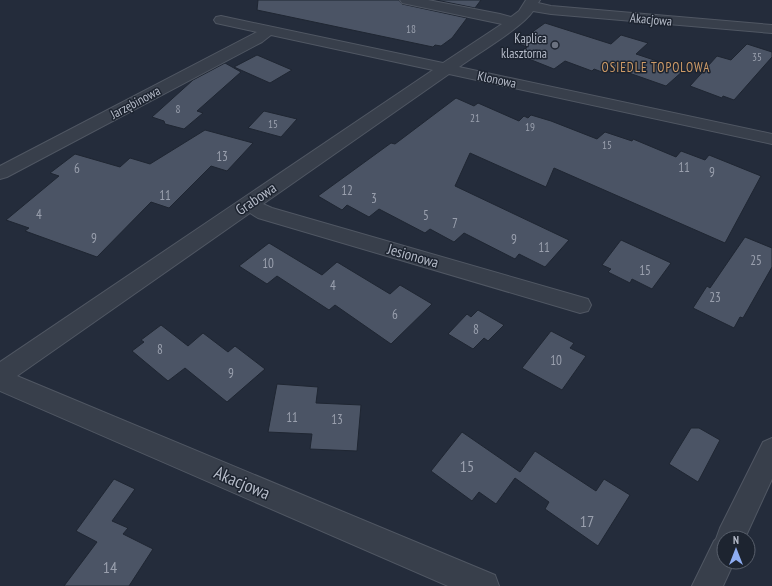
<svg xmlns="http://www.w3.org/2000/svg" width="772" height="586" font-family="'PT Sans Narrow',sans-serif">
<rect width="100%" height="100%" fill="#242c3b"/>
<!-- building -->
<g fill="#4b5465" stroke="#1f2632">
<path d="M258 0H399L402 4 467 18 452 38 441 46 435 45 433 47 257 10Z"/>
<path d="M436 0H481L475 8Z"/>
<path d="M545 23 611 44 621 35 648 43 636 54 684 70 666 86 609 66 602 72 594 69 592 71 565 61 554 69 519 55 527 47 517 43Z"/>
<path d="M747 44 772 52V57L734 100 723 96 722 98 690 86 717 56 731 60Z"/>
<path d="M257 55 292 70 270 83 234 67Z"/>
<path d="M225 63 241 72 197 111 203 113 184 129 165 124 164 121 152 117 193 80Z"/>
<path d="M456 98 474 106 478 103 519 121 524 116 528 118 531 115 551 121 597 139 605 132 632 141 633 139 676 157 681 151 705 160 709 155 761 176 725 243 554 168 546 187 470 153 455 186 569 240 545 267 519 254 515 259 464 233 454 242 430 229 425 233 379 209 369 217 347 205 342 210 318 196 391 143 395 144Z"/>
<path d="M264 111 297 119 281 137 248 128Z"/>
<path d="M205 130 253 143 227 171 211 166 169 208 151 202 97 257 25 231 29 228 6 220 59 176 50 173 75 154 120 167 130 158 150 164Z"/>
<path d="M745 237 772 248V267L743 318 740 317 734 328 693 308 707 286 710 288Z"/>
<path d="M621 240 671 263 652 289 632 279 630 283 608 272 611 269 602 265Z"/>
<path d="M269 243 322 275 337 262 390 294 400 285 432 304 391 344 335 305 329 310 277 276 267 284 239 266Z"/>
<path d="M478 310 504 325 488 341 484 338 473 349 448 334 467 314 471 317Z"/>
<path d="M161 325 188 346 203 333 228 352 235 346 265 369 227 402 185 368 168 381 132 351 144 342 141 340Z"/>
<path d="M551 331 574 343 570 348 586 356 562 390 522 368Z"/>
<path d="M277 384 318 387 316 403 361 405 357 451 310 449 312 434 268 432Z"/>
<path d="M691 428H699L720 440 698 482 669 464Z"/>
<path d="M462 432 520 472 535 451 596 491 604 479 630 495 598 546 545 509 549 502 515 478 496 504 479 492 472 501 431 471Z"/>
<path d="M114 479 135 489 112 521 128 528 123 534 153 549 129 586H64L97 542 76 531Z"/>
</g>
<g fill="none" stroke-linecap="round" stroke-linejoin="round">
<!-- street casing -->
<g stroke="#505763" stroke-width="2">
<g id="street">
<path d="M400 0H428L500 14 511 17 519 11 526 0H540L538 3 551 6 772 25V33L551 14 533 11C523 27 477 54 459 67L772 134V144L449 74 263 204 272 208 588 299 591 305 588 311 580 313 258 218 250 213 17 376 495 575 499 586H448L0 391V362L433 70 271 35 262 42 7 177 0 179V166L257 32 216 23 214 20 216 17 221 16 443 63 502 24 407 4 402 3Z"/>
<path d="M772 438V479L745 538H724V562H734L723 586H692L714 541 716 539 720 528 763 442Z"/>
</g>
</g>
<!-- street -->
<use href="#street" fill="#383f4b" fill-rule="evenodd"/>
</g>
<!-- markers -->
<circle fill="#6b7280" stroke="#1d2430" stroke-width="1.5" cx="555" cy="45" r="4"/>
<g text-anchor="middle" stroke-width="3" stroke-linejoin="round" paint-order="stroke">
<!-- far-number labels -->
<g font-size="11" fill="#9aa0ae">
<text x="411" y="33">18</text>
<text x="757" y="61">35</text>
<text x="178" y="113">8</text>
<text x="475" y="122">21</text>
<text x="273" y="128">15</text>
<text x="530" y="131">19</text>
<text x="607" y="149">15</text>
</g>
<!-- far-street labels -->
<g font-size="13" fill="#b4bac7" stroke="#1d2430">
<text transform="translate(651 19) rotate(5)" y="5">Akacjowa</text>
<text transform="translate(497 79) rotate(12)" y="5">Klonowa</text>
<text transform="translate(135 102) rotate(-28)" y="5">Jarzębinowa</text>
</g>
<!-- far-poi labels -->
<g font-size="13" fill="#b4bac7" stroke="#1d2430" text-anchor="end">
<text x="547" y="43">Kaplica<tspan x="547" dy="15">klasztorna</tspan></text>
</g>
<!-- far-neighbourhood labels -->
<g font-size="13" letter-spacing="1" fill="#ce9b67" stroke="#1d2430">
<text x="656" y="72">OSIEDLE TOPOLOWA</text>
</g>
<!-- number labels -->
<g font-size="13" fill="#9aa0ae">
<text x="222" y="161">13</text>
<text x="684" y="172">11</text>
<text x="77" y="173">6</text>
<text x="712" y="177">9</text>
<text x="347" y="195">12</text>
<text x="165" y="200">11</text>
<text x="374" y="203">3</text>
<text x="39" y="219">4</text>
<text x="426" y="220">5</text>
<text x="455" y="228">7</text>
<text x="94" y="243">9</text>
<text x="514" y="244">9</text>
<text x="544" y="252">11</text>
<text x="756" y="265">25</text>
<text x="268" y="268">10</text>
<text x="645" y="275">15</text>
<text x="333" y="290">4</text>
<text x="715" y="302">23</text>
<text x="395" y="319">6</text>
<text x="476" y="334">8</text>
<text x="160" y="354">8</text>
<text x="556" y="365">10</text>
<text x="231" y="378">9</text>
<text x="292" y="422">11</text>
<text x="337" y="424">13</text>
</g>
<!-- street labels -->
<g font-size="15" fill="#b4bac7" stroke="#1d2430">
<text transform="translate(256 199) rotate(-34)" y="5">Grabowa</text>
<text transform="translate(413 256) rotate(16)" y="5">Jesionowa</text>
</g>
<!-- near-number labels -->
<g font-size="16" fill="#9aa0ae">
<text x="467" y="472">15</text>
<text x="587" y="527">17</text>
<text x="110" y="573">14</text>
</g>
<!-- near-street labels -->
<g font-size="18" fill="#b4bac7" stroke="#1d2430">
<text transform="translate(242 483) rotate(23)" y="6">Akacjowa</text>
</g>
</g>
<!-- north arrow -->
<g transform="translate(736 550)"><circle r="19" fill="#1d2430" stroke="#59606c"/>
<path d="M0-3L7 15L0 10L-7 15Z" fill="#8eadf2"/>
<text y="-6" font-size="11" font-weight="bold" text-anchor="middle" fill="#b4bac7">N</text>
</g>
</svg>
